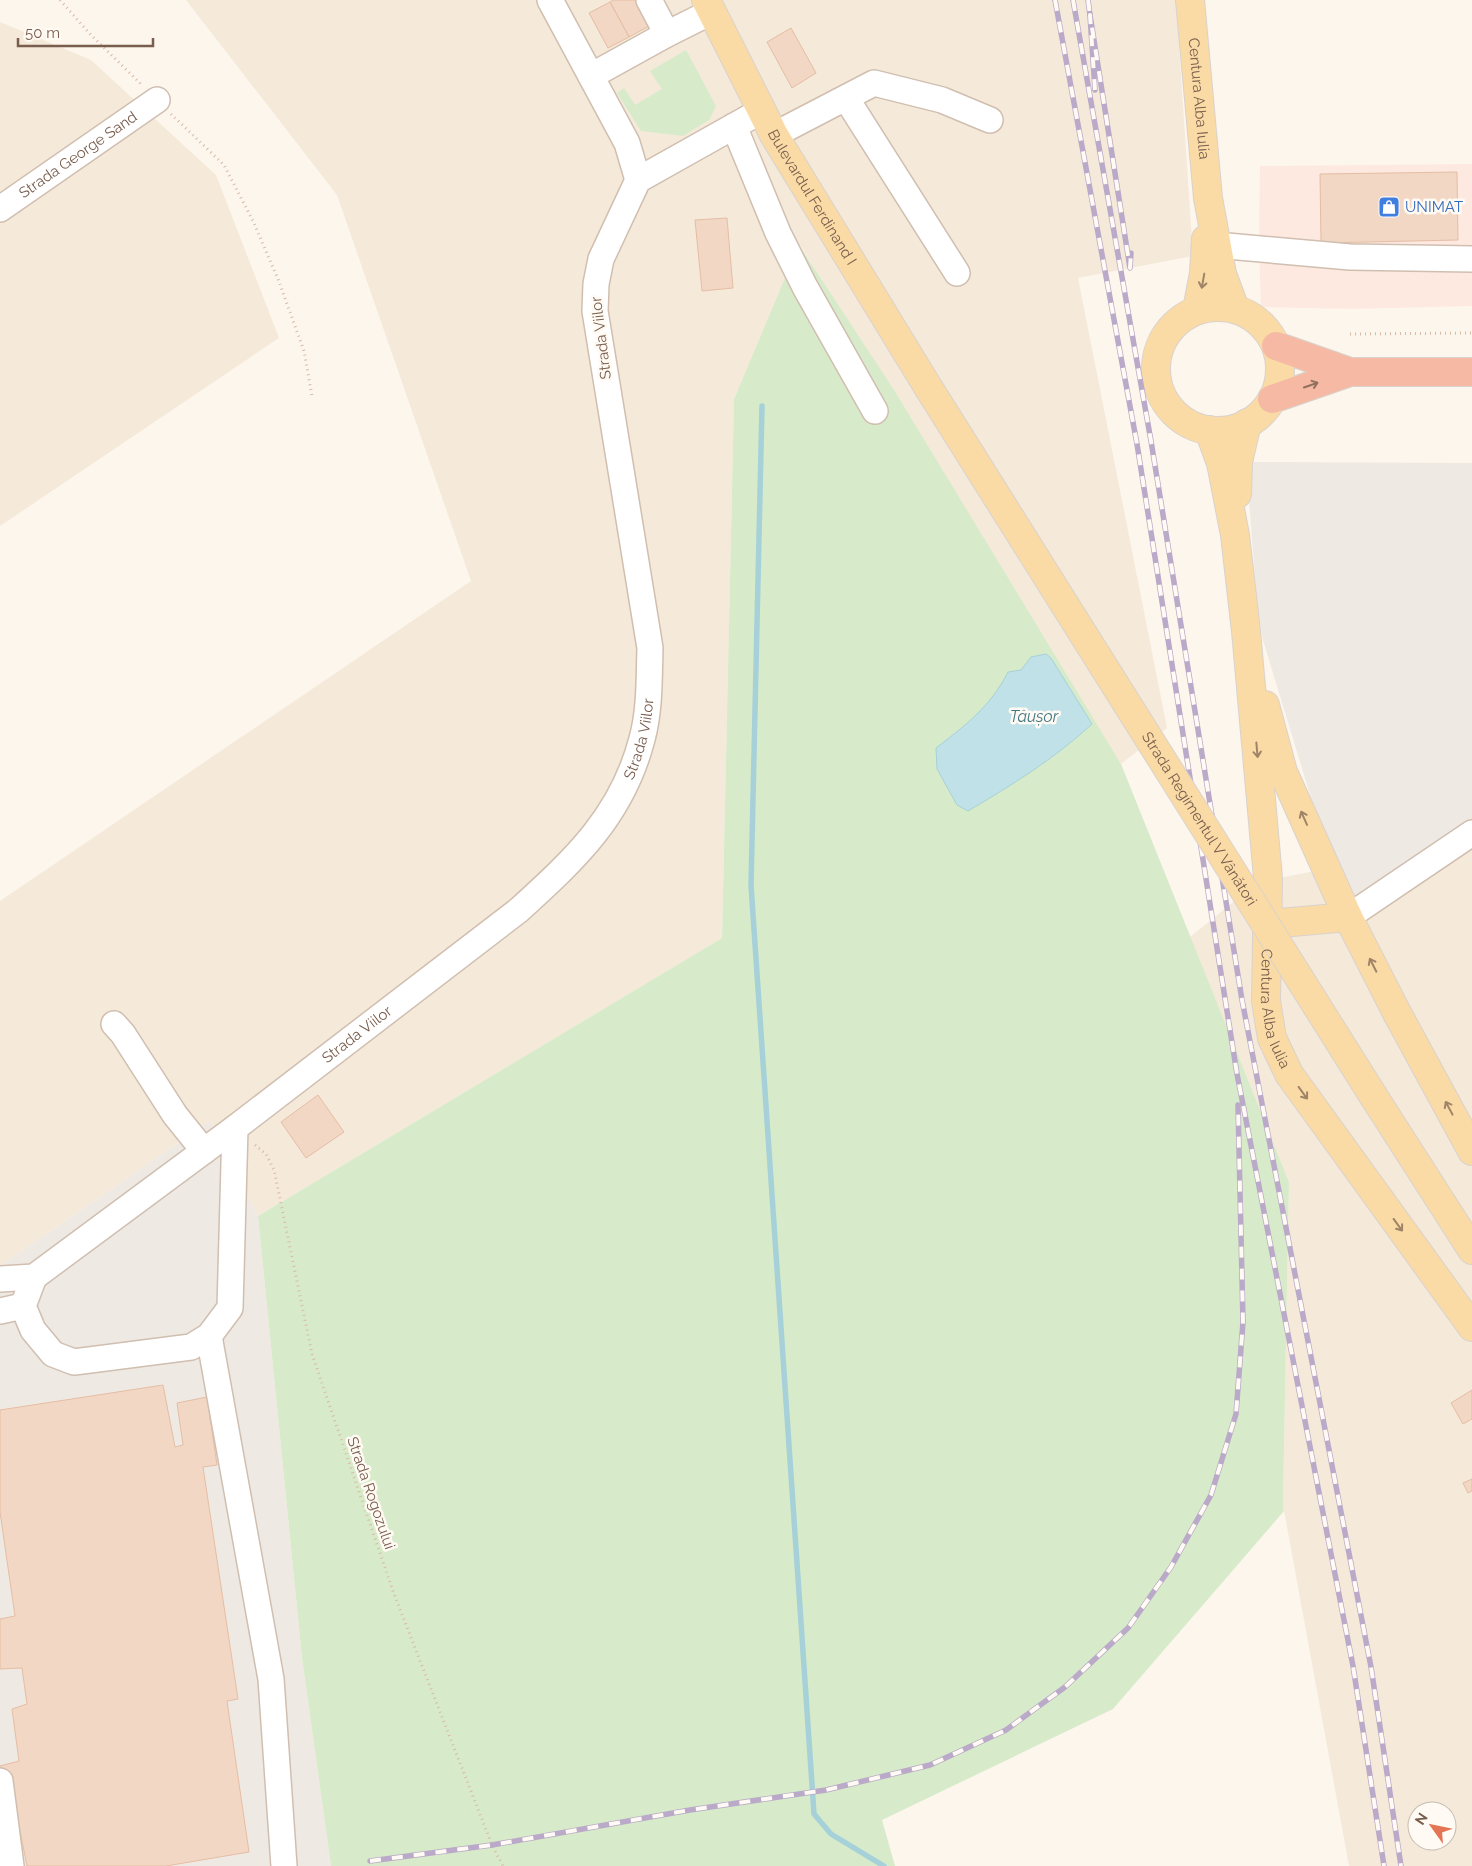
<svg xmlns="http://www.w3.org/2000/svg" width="1472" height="1866" font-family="Raleway,sans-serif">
<rect width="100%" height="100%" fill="#fdf6ec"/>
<!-- residential -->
<g fill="#f5e9da" fill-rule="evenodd">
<path d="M186 0H1176L1193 256 1078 278 1167 728 1121 764 800 245 734 399 722 938 258 1216 210 1121 0 1266V901L471 581 337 195Z"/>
<path d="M0 22 91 60 216 175 279 338 0 526Z"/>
<path d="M1472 802V1866H1349L1283 1505 1289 1182 1190 937 1258 882 1383 858ZM1417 1811H1447V1841H1417Z"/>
</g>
<!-- commercial -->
<path fill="#fde9e0" d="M1472 164V306L1351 309 1261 307 1259 249 1260 166Z"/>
<!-- industrial -->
<g fill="#efe9e4">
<path d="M1246 462 1472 463V822L1356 901 1311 798 1262 637 1256 589Z"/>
<path d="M210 1121 258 1216 302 1658 331 1866H0V1266Z"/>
</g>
<!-- green -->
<g fill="#d7ebca">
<path d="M686 50 716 106 709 120 683 136 641 131 617 93 624 88 635 105 662 89 650 71Z"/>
<path d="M799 245 894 390 1121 764 1289 1182 1283 1505 1284 1511 1113 1709 882 1820 895 1866H331L302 1658 258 1216 722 938 734 399Z"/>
</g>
<!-- water -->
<path fill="#c0e1e7" stroke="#a6d1d9" d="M1046 654 1051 658 1092 724C1054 759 1012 785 968 811L957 805 937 769 936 748C967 724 990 707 1008 672L1021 670 1031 657Z"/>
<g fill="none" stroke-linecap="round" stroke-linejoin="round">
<!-- stream -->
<path stroke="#a6d1d9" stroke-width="5.5" d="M762 406 751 885 814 1814 831 1834 884 1866"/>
</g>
<!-- building -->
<g fill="#f2d7c4" stroke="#e5bda4">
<path d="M613 0H663L677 25 653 24 629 37 610 2Z"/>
<path d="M610 2 629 37 608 48 589 13Z"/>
<path d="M791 28 816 73 792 88 767 42Z"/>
<path d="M1457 172 1458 240 1321 243 1320 174Z"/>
<path d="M727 218 733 288 702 291 695 220Z"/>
<path d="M318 1095 344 1132 306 1158 281 1122Z"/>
<path d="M163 1385 175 1447 183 1445 177 1403 207 1397 217 1465 203 1467 238 1699 227 1701 249 1852 166 1866H27L20 1831 10 1832 0 1766 19 1761 12 1709 27 1704 22 1668 0 1669V1619L15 1616 0 1512V1410Z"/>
<path d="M1472 1390V1419L1463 1424 1451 1403Z"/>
<path d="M1472 1479V1491L1468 1493 1463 1483Z"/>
</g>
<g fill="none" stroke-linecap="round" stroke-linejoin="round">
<!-- minor casing -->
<g stroke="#d0bfb0" stroke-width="28">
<g id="minor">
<path d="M550 0 627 143 638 180"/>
<path d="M649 0 667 34"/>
<path d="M591 76 667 34 711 12"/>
<path d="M846 98 957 273"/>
<path d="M734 126 778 233 805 287 875 411"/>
<path d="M774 135 874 83 942 100 990 120"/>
<path id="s1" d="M0 209 157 100"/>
<path d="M1216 245 1350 257 1472 259"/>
<path d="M1348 917 1472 833"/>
<path d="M114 1024 123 1034 175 1115 204 1151"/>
<path d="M34 1277 23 1306 33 1330 53 1354 74 1362 191 1347 209 1336 230 1308 235 1128"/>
<path id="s2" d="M0 1279 34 1277 235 1128 519 910C575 859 622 816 642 739 650 710 649 678 650 648L595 311 596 284 601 259 638 180 761 111"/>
<path d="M0 1311 23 1306"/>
<path d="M209 1336 271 1679 284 1866"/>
<path d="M0 1781 11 1866"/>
</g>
</g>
<!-- major casing -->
<g stroke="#d9d2cd" stroke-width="30">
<g id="major">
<path id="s3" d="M706 0 774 135 928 387"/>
<path id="s4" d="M1190 0 1208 198 1222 274 1235 309"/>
<circle cx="1218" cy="369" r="62"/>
<path d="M1197 310 1204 273 1206 239"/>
<path id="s5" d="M1209 430 1221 463 1235 535 1246 631 1268 878 1266 1001 1272 1038 1289 1074 1472 1327"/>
<path d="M1237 494 1238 462 1247 423"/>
<path d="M1265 705 1283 772 1348 917 1397 1013 1472 1151"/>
<path d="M1269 924 1348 917"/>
<path d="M1374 1097 1472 1250"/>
</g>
</g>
<!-- highway casing -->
<g stroke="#d9d2cd" stroke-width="30">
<g id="highway">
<path d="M1276 346 1350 372"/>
<path d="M1272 399 1350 372H1472"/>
</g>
</g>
<!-- path -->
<g stroke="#d8baa6" stroke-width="3" stroke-dasharray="1 4" stroke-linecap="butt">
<path d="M60 0 91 35 142 85"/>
<path d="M171 114 224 165 253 221 278 279 304 351 312 396"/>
<path d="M1350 334 1472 333"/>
<path d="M255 1145 266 1154 274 1170 312 1354 394 1594 492 1845 503 1866"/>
</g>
<!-- minor -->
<use href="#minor" stroke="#fff" stroke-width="25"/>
<!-- major -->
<use href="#major" stroke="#fadba6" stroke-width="28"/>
<!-- highway -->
<use href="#highway" stroke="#f6baa4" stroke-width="28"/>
<!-- rail casing -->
<g stroke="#baa9c8" stroke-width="5.5">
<g id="rail">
<path d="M1055 0 1137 444 1237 1074 1353 1666 1384 1866"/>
<path d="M1073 0 1151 441 1242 1000 1371 1667 1401 1866"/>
<path d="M1088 0 1090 15"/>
<path d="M1095 90 1090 15 1130 268 1131 253"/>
<path d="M370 1861 492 1845 690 1810 826 1790 930 1765 1006 1730 1065 1687 1128 1628 1171 1567 1211 1495 1236 1414 1243 1322 1238 1105"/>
</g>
</g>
<!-- rail -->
<use href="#rail" stroke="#fffaf3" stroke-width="4" stroke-dasharray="11" stroke-linecap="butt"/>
<!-- major-bridge casing -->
<g stroke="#d9d2cd" stroke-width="30" stroke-linecap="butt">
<g id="major-bridge">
<path id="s6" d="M928 387 1374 1097"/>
</g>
</g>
<!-- major-bridge -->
<use href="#major-bridge" stroke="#fadba6" stroke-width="28"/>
</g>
<!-- one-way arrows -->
<defs><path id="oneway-shaft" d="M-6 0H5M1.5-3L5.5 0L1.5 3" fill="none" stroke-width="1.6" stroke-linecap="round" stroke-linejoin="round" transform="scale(1.25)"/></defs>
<g stroke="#a08468">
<use href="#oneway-shaft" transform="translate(1203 281) rotate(100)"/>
<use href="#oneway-shaft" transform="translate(1257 750) rotate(85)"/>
<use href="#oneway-shaft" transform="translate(1304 818) rotate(-114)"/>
<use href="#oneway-shaft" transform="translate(1373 965) rotate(-117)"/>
<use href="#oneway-shaft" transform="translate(1303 1093) rotate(54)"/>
<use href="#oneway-shaft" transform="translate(1449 1108) rotate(-118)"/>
<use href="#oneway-shaft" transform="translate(1398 1225) rotate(54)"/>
</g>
<use stroke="#92705f" href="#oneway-shaft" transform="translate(1311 385) rotate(-19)"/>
<!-- icons -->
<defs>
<g id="shop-square" transform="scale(1.125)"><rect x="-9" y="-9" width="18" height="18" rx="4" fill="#3f7fe0" stroke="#fffaf3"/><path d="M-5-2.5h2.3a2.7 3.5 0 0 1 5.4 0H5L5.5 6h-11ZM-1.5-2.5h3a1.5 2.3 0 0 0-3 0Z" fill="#fff"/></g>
</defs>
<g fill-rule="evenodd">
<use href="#shop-square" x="1389" y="207"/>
</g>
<g text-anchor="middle" stroke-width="5" stroke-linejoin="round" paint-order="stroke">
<!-- street labels -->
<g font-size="15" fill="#795e4e" stroke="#fffaf3">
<text dy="5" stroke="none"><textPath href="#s4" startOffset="99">Centura Alba Iulia</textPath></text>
<text dy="5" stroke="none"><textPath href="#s1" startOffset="95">Strada George Sand</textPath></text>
<text dy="5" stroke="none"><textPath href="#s3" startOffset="224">Bulevardul Ferdinand I</textPath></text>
<text transform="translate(601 338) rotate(-97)" y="5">Strada Viilor</text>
<text dy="5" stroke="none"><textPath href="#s2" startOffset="856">Strada Viilor</textPath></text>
<text dy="5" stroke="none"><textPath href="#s6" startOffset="510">Strada Regimentul V Vânători</textPath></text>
<text dy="5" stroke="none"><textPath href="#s5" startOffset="585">Centura Alba Iulia</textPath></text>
<text dy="5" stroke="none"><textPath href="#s2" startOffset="438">Strada Viilor</textPath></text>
<text transform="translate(371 1493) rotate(71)" y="5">Strada Rogozului</text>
</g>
<!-- shop labels -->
<g font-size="15" fill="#366cbe" stroke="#fffaf3" text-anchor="start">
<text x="1405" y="212">UNIMAT</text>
</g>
<!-- water labels -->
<g font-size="16" font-style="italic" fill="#437985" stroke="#fffaf3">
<text x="1034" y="722">Tăușor</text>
</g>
</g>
<!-- north arrow -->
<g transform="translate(1432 1826) rotate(303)"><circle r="24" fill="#fffaf3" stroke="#c9bcb1"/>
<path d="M0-4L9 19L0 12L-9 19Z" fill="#e47554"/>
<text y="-8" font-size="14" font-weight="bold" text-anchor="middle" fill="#795e4e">N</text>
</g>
<!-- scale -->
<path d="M18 38v8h135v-8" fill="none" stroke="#795e4e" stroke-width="2.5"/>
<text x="25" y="38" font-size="15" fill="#795e4e" stroke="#fffaf3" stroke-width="4" paint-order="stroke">50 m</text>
</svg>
